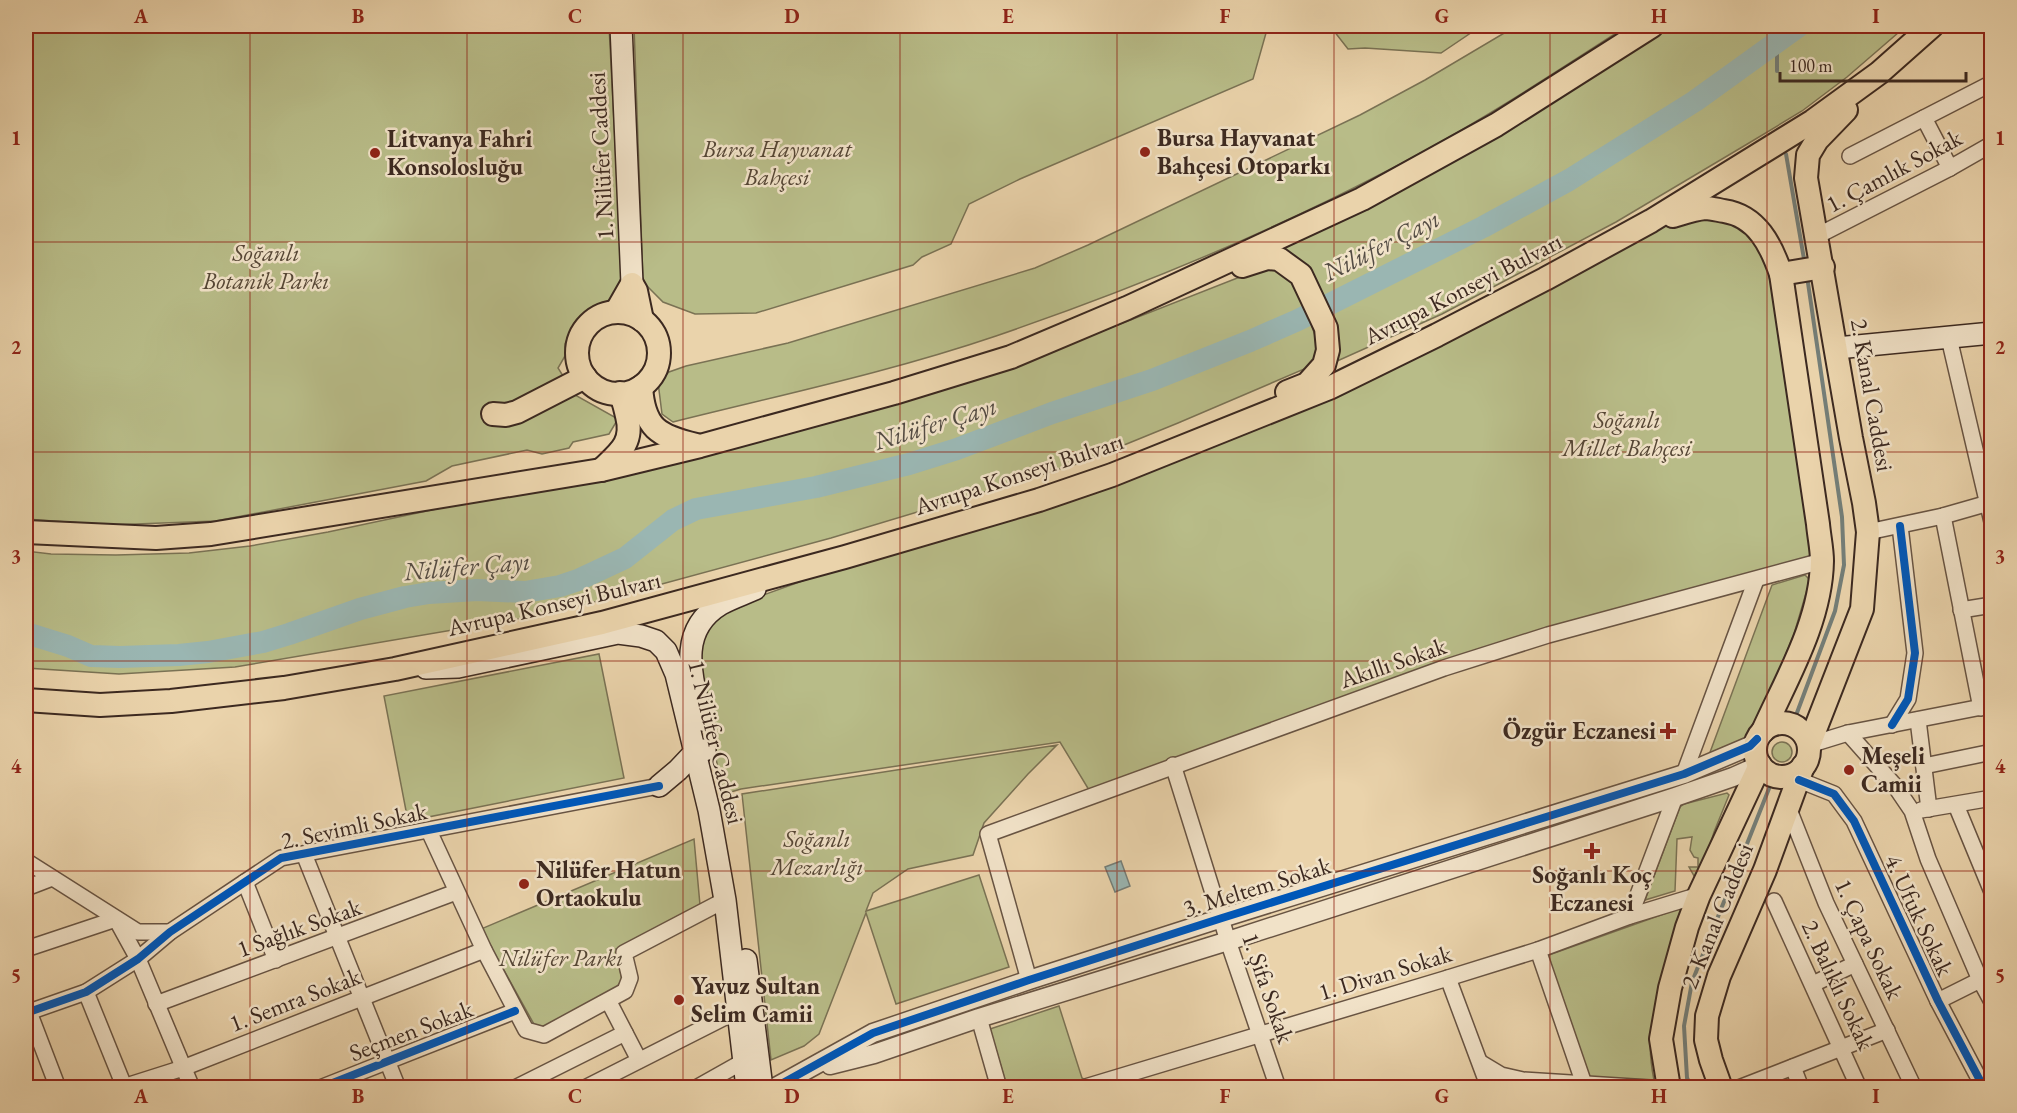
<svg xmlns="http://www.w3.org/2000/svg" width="2017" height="1113" font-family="'EB Garamond',serif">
<rect width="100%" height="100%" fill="#ead3ab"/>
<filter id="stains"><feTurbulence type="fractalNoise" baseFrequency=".00333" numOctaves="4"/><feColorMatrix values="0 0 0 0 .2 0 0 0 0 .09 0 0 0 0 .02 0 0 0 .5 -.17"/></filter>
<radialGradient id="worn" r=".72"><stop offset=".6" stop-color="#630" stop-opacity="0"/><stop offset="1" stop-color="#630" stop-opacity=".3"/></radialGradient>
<!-- green -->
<g fill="#b8bc88" stroke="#7a7254" stroke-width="1.5">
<path d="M26 26H609L618 200 626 290 608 302 585 312 574 324 565 344V356L558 368 575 395 618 419 609 434 573 442 569 448 542 454 527 450 452 466 426 481 216 521 109 525 26 519Z"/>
<path d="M634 26H1268L1253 79 1020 179 969 204 951 244 922 257 913 265 756 313 695 314 663 302 643 282Z"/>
<path d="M1330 26H1481L1441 53 1365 48 1348 49Z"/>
<path d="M1516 26H1627C1547 78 1466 131 1381 174 1258 238 1127 291 996 336 890 372 781 395 673 422L662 414 658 382 669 372 686 366 788 343 1035 268 1088 245 1360 115 1425 80Z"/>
<path d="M1668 26H1906L1847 77 1802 111 1749 143 1616 222 1442 314 1335 362 1281 251 1303 236 1580 83Z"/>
<path d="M1707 214 1738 220 1762 242 1779 288 1816 559 1585 621 1089 790 1060 742 741 789 724 794 703 702 694 646 707 623 733 606 880 553 1103 485 1653 226Z"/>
<path d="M1275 268C1278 269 1281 270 1284 272 1298 283 1316 334 1319 352L1309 367 1178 423 1080 463 831 538 603 600 518 619 235 667 119 674 26 668V551L51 554 116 555 189 553 250 546 328 532 601 474 1011 367 1250 273Z"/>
<path d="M1805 575 1809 579V583L1794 634 1753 734 1709 755 1772 585Z"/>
<path d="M599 654 624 778 408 821 384 696Z"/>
<circle cx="1782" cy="752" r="10"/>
<path d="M1057 745 1028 774 984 823 973 855 908 869 873 893 866 911 979 875 1009 967 896 1004 866 913 819 1034 804 1046 771 1060 742 794Z"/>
<path d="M1727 793 1729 795 1714 832 1699 881H1697L1689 867H1698V858L1694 857 1690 850 1692 837 1677 839 1675 891 1645 900 1680 807 1684 804Z"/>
<path d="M694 839 700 905 616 949 622 980 610 996 548 1028 535 1026 481 929Z"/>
<path d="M1686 906C1673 947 1656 990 1651 1033 1649 1049 1651 1065 1654 1080L1588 1078 1546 956Z"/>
<path d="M1059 1006 1082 1078 1087 1081 1066 1087H1007L990 1029Z"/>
</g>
<!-- water -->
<path fill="#9ab6b2" stroke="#747e78" stroke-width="1.5" d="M1121 861 1130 886 1115 892 1105 867Z"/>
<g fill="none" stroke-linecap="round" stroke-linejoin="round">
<!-- stream -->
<g stroke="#747e78" stroke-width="4">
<path d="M1777 71V40"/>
<path d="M1786 154 1804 259"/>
<path d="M1795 718 1835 611 1844 565 1842 517 1807 276"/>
<path d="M1692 1088 1687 1078 1684 1026 1692 982 1772 781"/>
</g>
<!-- river -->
<path stroke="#9ab6b2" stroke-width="22" d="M26 633 68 646 91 656 120 657 179 655 208 652 263 642 289 634 360 609 405 597 429 593 477 590 525 592 560 586 578 580 625 558 673 520 696 509 816 487 909 464 957 449 1052 413 1152 380 1250 341 1298 320 1483 227 1569 180 1695 101 1799 26"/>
<!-- minor casing -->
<g stroke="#685443" stroke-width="18">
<g id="minor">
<path d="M1924 118 1950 168"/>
<path d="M1850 156 1992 83"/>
<path d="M1817 236 1950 168 1992 144"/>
<path d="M1949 338 1992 522"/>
<path d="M1943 516 1981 708"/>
<path d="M1868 532 1943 516 1992 502"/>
<path d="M1961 610 1992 605"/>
<path d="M1918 720 1929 809"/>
<path d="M1892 725 1908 699 1915 653 1900 526"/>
<path d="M1848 733 1895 786 1912 811 1928 859 1980 980 1992 1002"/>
<path d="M1809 745 1848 733 1992 705"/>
<path d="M1173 765 1228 941 1278 1088"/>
<path d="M1924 766 1992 752"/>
<path d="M1684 774 1756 580"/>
<path d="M1799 780 1834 794 1854 821 1938 1001 1984 1088"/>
<path d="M1956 805 1992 892"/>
<path d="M1788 807 1826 903 1914 1088"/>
<path d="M1921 810 1992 798"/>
<path d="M429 831 484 950 526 1030 544 1035 625 991 630 978 624 953 725 900"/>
<path d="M304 854 398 1088"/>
<path d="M26 861 138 932H170"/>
<path d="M245 882 276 960"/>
<path d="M26 888 52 878"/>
<path d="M1774 901 1859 1088"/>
<path d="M1630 916 1675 797"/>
<path d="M26 949 116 919 138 959 192 1088"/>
<path d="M1538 950 1584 1084"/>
<path d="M1448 978 1489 1088"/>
<path d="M1029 980 988 834 1444 668 1548 635 1822 561"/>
<path d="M1813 984 1855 964"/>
<path d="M86 992 124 1086"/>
<path d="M1938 1001 1980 980 1992 977"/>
<path d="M609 1002 639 1060"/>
<path d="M156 1004 456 892"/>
<path d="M29 1012 58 1088"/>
<path d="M26 1013 86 992 138 959 170 932 281 858 659 786"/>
<path d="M979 1018 999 1088"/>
<path d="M1481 1063 1501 1075 1523 1080 1650 1088"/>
<path d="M1793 1067 1801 1088"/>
<path d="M120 1088 183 1068 484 950"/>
<path d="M320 1088 515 1011"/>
<path d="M515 1088 625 1033"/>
<path d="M585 1088 737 1011"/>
<path d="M696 1088 744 1061"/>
<path d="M1082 1088 1448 978 1538 950 1630 916 1699 895"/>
<path d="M1739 1088 1887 1030"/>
</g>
</g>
<!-- tertiary casing -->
<g stroke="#685443" stroke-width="21">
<g id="tertiary">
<path d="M830 1065 874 1054 979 1018 1228 941 1675 797 1733 777 1760 765"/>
<path d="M774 1088 873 1033 1029 980 1222 918 1684 774 1750 746 1757 739"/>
</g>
</g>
<!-- secondary casing -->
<g stroke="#3c2920" stroke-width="24">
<g id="secondary">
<path d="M621 26 632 284"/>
<path d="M1837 348 1992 333"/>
<path d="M426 668 458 667 618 633 641 636 656 641 666 651 676 674 709 810 725 900 747 1088"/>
<path d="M702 720C692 677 676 631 721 604 732 598 744 594 755 589"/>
<path d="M659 786 678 770 696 751 705 750"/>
<path d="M746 960 762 1088"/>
</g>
</g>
<!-- primary casing -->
<g stroke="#3c2920" stroke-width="26">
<g id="primary">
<path d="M1673 216C1683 213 1694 209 1705 208 1711 208 1718 210 1724 211 1757 216 1771 245 1781 274L1818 524C1819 536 1822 549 1822 561 1821 621 1787 678 1763 731"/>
<path d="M1242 266 1267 258 1279 259 1301 275 1326 328 1328 350 1324 365 1307 384 1287 392"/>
<path d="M1781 274 1823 267"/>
<path d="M616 312 632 284 636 291 642 320"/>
<circle cx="618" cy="353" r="41"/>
<path d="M641 387C644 428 658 436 696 445"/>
<path d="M493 414 506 415 517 412 585 377"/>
<path d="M601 470C619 453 634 443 627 416 625 408 624 401 620 393"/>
<path d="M26 532 156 538 211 534 601 470 700 446 894 393 1011 357 1127 308 1362 199 1496 125 1652 26"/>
<path d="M26 700 100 705 171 701 284 688 395 669 602 623 845 557 1039 500 1112 475 1329 388 1437 335 1545 279 1651 221 1813 121 1879 73 1932 26"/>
<circle cx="1782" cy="750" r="27"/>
<path d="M1809 745 1862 609 1868 532 1864 503 1851 438 1806 178 1808 155 1817 140 1846 110"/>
<path d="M1669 1088 1661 1039 1670 988 1687 927 1699 895 1760 765"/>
<path d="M1721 1088 1711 1060 1706 1040 1707 1016 1719 976 1765 870 1803 766"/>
</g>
</g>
<!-- minor -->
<use href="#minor" stroke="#f1e2c8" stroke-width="15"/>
<!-- tertiary -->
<use href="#tertiary" stroke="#f1e2c8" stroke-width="18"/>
<!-- secondary -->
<use href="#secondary" stroke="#f1e2c8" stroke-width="21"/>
<!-- primary -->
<use href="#primary" stroke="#ead3ab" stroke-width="22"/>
<!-- cycleway casing -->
<g stroke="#f1e2c8" stroke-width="11">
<g id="cycleway">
<path d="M1892 725 1908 699 1915 653 1900 526"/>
<path d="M1799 780 1834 794 1854 821 1938 1001 1984 1088"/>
<path d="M26 1013 86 992 138 959 170 932 281 858 659 786"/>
<path d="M320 1088 515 1011"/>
<path d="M774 1088 873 1033 1029 980 1222 918 1684 774 1750 746 1757 739"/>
</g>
</g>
<!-- cycleway -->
<use href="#cycleway" stroke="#0057b8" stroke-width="8"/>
</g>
<!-- grid -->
<path fill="none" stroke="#8f2418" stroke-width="1.5" stroke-opacity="0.55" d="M250 26V1088M467 26V1088M683 26V1088M900 26V1088M1117 26V1088M1334 26V1088M1550 26V1088M1767 26V1088M26 242H1992M26 452H1992M26 661H1992M26 871H1992"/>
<!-- markers -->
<g fill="#8f2418" stroke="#f1e2c8" stroke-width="2">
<circle cx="1145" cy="152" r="6"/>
<circle cx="375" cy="153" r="6"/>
<path d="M1665 722h6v6h6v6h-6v6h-6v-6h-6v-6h6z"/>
<circle cx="1849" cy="770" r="6"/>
<path d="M1589 842h6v6h6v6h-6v6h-6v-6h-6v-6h6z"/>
<circle cx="524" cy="884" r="6"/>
<circle cx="679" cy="1000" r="6"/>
</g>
<g text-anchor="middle" stroke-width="5" stroke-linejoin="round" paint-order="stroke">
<!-- poi labels -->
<g font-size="24" font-weight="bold" fill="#3c2920" stroke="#f1e2c8" text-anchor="start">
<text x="1157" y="146">Bursa Hayvanat<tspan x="1157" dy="28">Bahçesi Otoparkı</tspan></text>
<text x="387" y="147">Litvanya Fahri<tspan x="387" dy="28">Konsolosluğu</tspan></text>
<text x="1656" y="739" text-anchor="end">Özgür Eczanesi</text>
<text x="1861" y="764">Meşeli<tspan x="1861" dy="28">Camii</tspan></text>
<text x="536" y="878">Nilüfer Hatun<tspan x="536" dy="28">Ortaokulu</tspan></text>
<text x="1592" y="883" text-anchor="middle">Soğanlı Koç<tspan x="1592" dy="28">Eczanesi</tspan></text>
<text x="691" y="994">Yavuz Sultan<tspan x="691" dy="28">Selim Camii</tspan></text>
</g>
<!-- park labels -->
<g font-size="24" font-style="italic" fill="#554635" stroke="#f1e2c8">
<text x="777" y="157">Bursa Hayvanat<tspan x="777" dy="28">Bahçesi</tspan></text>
<text x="266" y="261">Soğanlı<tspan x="266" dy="28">Botanik Parkı</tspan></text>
<text x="1627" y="428">Soğanlı<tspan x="1627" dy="28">Millet Bahçesi</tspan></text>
<text x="817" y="847">Soğanlı<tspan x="817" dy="28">Mezarlığı</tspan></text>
<text x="561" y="966">Nilüfer Parkı</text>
</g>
<!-- street labels -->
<g font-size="24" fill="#3c2920" stroke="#f1e2c8">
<text transform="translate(601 156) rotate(-93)" y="8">1. Nilüfer Caddesi</text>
<text transform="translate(1894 171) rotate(-28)" y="8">1. Çamlık Sokak</text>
<text transform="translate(1463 289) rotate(-27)" y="8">Avrupa Konseyi Bulvarı</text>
<text transform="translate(1872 395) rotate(80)" y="8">2. Kanal Caddesi</text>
<text transform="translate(1019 474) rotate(-18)" y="8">Avrupa Konseyi Bulvarı</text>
<text transform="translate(554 604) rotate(-13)" y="8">Avrupa Konseyi Bulvarı</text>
<text transform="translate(1393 663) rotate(-19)" y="8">Akıllı Sokak</text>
<text transform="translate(716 742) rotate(76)" y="8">1. Nilüfer Caddesi</text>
<text transform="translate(354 826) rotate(-12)" y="8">2. Sevimli Sokak</text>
<text transform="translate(1257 887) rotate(-17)" y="8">3. Meltem Sokak</text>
<text transform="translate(1919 915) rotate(65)" y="8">4. Ufuk Sokak</text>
<text transform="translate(1717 916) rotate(-68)" y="8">2. Kanal Caddesi</text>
<text transform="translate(299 928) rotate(-20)" y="8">1 Sağlık Sokak</text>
<text transform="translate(1869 939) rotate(65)" y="8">1. Çapa Sokak</text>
<text transform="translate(1385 973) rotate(-17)" y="8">1. Divan Sokak</text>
<text transform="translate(1838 985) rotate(65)" y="8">2. Balıklı Sokak</text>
<text transform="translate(1268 988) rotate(71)" y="8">1. Şifa Sokak</text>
<text transform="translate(295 1000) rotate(-21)" y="8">1. Semra Sokak</text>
<text transform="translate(411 1031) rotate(-21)" y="8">Seçmen Sokak</text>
</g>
<!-- water labels -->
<g font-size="26" font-style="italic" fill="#544c44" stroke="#f1e2c8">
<text transform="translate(1381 245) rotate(-27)" y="9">Nilüfer Çayı</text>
<text transform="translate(935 423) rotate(-17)" y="9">Nilüfer Çayı</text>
<text transform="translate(467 566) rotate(-5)" y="9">Nilüfer Çayı</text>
</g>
</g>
<!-- margin -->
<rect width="2017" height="1113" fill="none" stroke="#ead3ab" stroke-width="66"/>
<!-- scale -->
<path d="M1780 72v9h186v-9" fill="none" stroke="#3c2920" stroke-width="3"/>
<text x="1789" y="72" font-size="18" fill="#3c2920" stroke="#f1e2c8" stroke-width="4.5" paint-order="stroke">100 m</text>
<rect x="33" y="33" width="1951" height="1047" fill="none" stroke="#8f2418" stroke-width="2"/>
<g font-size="20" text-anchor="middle" font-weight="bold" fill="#8f2418">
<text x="141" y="23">A</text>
<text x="358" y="23">B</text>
<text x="575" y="23">C</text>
<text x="792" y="23">D</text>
<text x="1008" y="23">E</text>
<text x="1225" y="23">F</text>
<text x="1442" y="23">G</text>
<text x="1659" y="23">H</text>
<text x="1876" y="23">I</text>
<text x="16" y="145">1</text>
<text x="2000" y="145">1</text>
<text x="16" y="354">2</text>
<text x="2000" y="354">2</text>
<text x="16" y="563">3</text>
<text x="2000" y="563">3</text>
<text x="16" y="773">4</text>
<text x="2000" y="773">4</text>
<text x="16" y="982">5</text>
<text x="2000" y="982">5</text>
<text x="141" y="1103">A</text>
<text x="358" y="1103">B</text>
<text x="575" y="1103">C</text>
<text x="792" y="1103">D</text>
<text x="1008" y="1103">E</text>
<text x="1225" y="1103">F</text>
<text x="1442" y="1103">G</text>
<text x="1659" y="1103">H</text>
<text x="1876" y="1103">I</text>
</g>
<rect width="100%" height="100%" filter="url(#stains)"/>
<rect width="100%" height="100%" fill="url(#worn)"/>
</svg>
